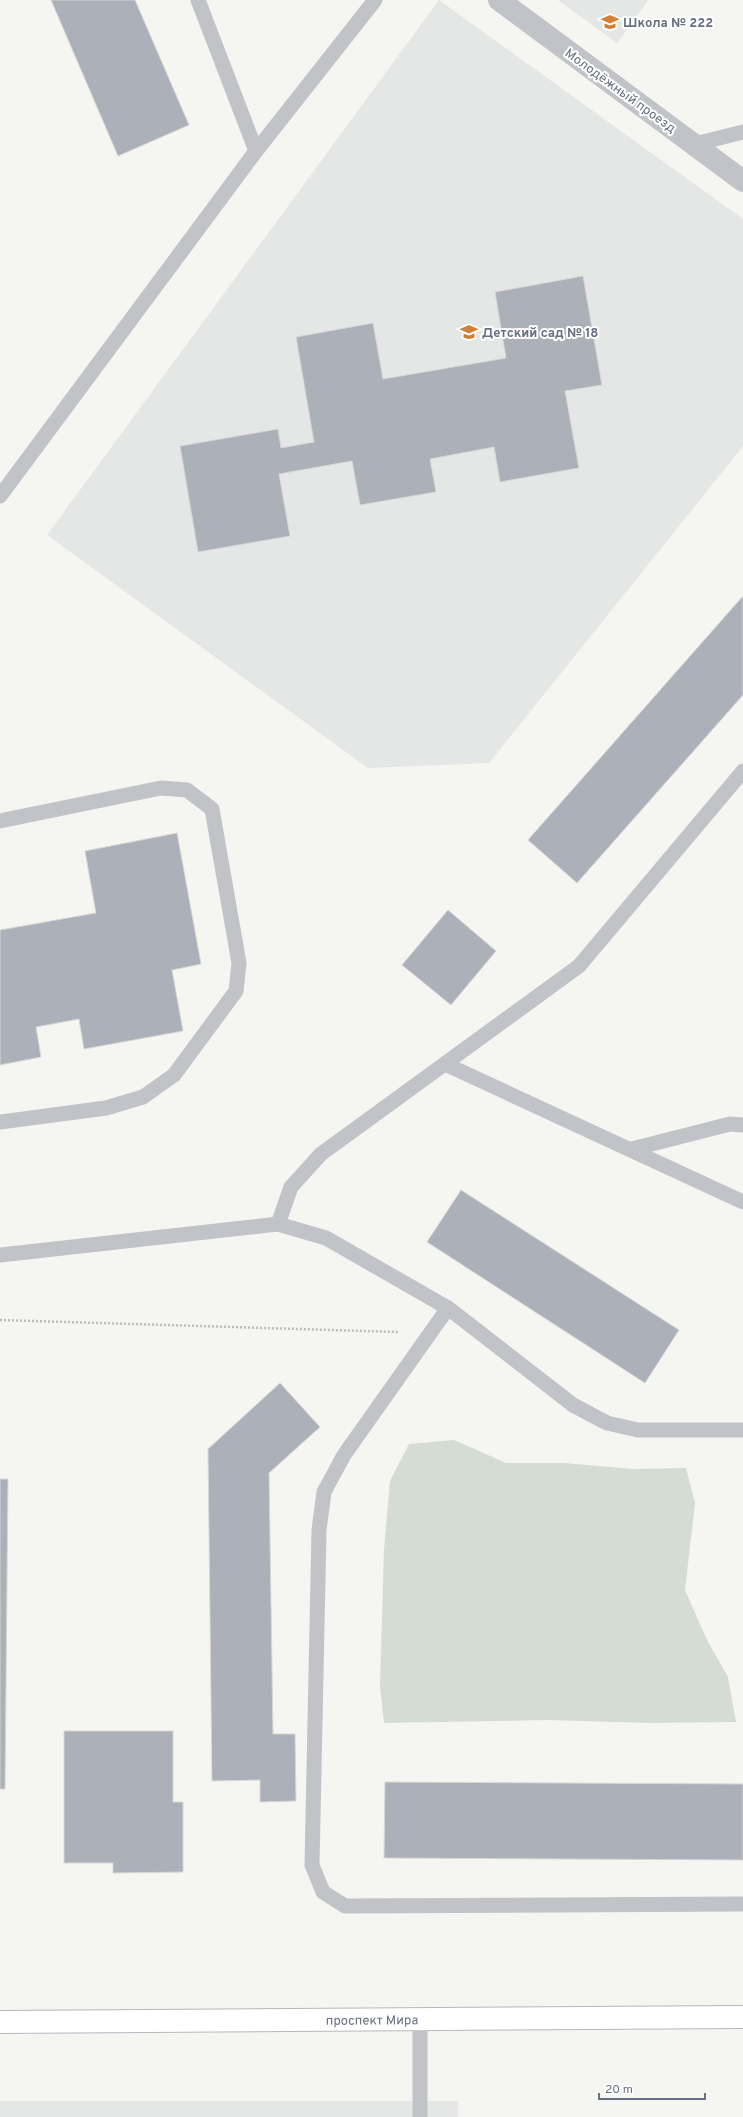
<svg xmlns="http://www.w3.org/2000/svg" width="743" height="2117" font-family="Overpass,sans-serif">
<rect width="100%" height="100%" fill="#f5f5f2"/>
<!-- built -->
<g fill="#e5e6e6">
<path d="M439 0 743 219V446L489 763 368 768 47 535Z"/>
<path d="M558 0H648L617 43Z"/>
<rect x="0" y="2101" width="458" height="16"/>
</g>
<!-- green -->
<path fill="#d5dcd4" d="M454 1440 506 1463H563L634 1469 686 1468 695 1503 685 1590 707 1640 728 1677 736 1722 649 1723 548 1720 384 1723 380 1686 384 1550 390 1481 409 1444Z"/>
<!-- building -->
<g fill="#acb0b8" stroke="#d6d7d5">
<path d="M51 0H135L189 125 118 156Z"/>
<path d="M583 276 602 385 565 391 579 468 500 482 494 447 430 459 436 492 360 505 352 461 279 474 290 536 198 552 180 446 278 429 281 448 314 442 296 337 373 323 383 379 506 358 495 292Z"/>
<path d="M743 596V695L577 883 528 840Z"/>
<path d="M177 833 201 964 172 970 183 1031 84 1049 79 1019 36 1027 41 1057 0 1065V930L96 913 85 851Z"/>
<path d="M448 910 496 951 451 1005 402 965Z"/>
<path d="M461 1190 679 1330 645 1383 427 1242Z"/>
<path d="M280 1383 320 1427 269 1473 273 1734H295L296 1801 260 1802V1780L212 1781 208 1449Z"/>
<path d="M0 1479H8L5 1789H0Z"/>
<path d="M64 1731H173V1802H183V1872L113 1873V1863H64Z"/>
<path d="M385 1782 743 1784V1860L384 1858Z"/>
</g>
<g fill="none" stroke-linecap="round" stroke-linejoin="round">
<!-- secondary casing -->
<g stroke="#b6b8be" stroke-width="24">
<g id="secondary">
<path id="s1" d="M0 2022 743 2017"/>
</g>
</g>
<!-- path -->
<path stroke="#bbbcbf" stroke-width="2.5" stroke-dasharray="2 2" stroke-linecap="butt" d="M0 1320 398 1332"/>
<!-- service -->
<g stroke="#c1c3c8" stroke-width="15">
<path d="M198 0 256 151"/>
<path d="M695 144 743 132"/>
<path d="M0 496 256 151 375 0"/>
<path d="M0 821 161 788 187 790 212 809 239 963 236 991 174 1075 143 1097 106 1108 0 1122"/>
<path d="M445 1064 743 1202"/>
<path d="M632 1149 730 1124 743 1125"/>
<path d="M278 1224 291 1187 321 1154 579 966 743 771"/>
<path d="M0 1255 278 1224 326 1238 448 1308 573 1405 607 1423 638 1430H743"/>
<path d="M448 1308 344 1455 324 1492 319 1530 312 1865 323 1892 345 1906 743 1904"/>
<path d="M420 2117V2019"/>
</g>
<!-- minor -->
<path stroke="#c1c3c8" stroke-width="22" d="M499 0 743 181"/>
<!-- secondary -->
<use href="#secondary" stroke="#fff" stroke-width="22"/>
</g>
<!-- icons -->
<defs>
<g id="school-bare" transform="scale(1.38)"><path d="M0-5L7-2L0 1L-7-2ZM-4 1L0 2.5L4 1V4Q0 6-4 4Z" fill="#d48034" stroke="#fff" stroke-width="2.5" paint-order="stroke"/></g>
</defs>
<g fill-rule="evenodd">
<use href="#school-bare" x="610" y="22"/>
<use href="#school-bare" x="469" y="332"/>
</g>
<g text-anchor="middle" stroke-width="4" stroke-linejoin="round" paint-order="stroke">
<!-- poi labels -->
<g font-size="13" font-weight="bold" fill="#676f81" stroke="#fff" text-anchor="start">
<text x="623" y="27">Школа № 222</text>
<text x="482" y="337">Детский сад № 18</text>
</g>
<!-- street labels -->
<g font-size="13" fill="#676f81" stroke="#fff">
<text transform="translate(621 90) rotate(36)" y="5">Молодёжный проезд</text>
<text dy="5" stroke="none"><textPath href="#s1" startOffset="372">проспект Мира</textPath></text>
</g>
</g>
<!-- scale -->
<path d="M599 2093v6h106v-6" fill="none" stroke="#676f81" stroke-width="2"/>
<text x="605" y="2093" font-size="12" fill="#676f81" stroke="#ffffff" stroke-width="3" paint-order="stroke">20 m</text>
</svg>
